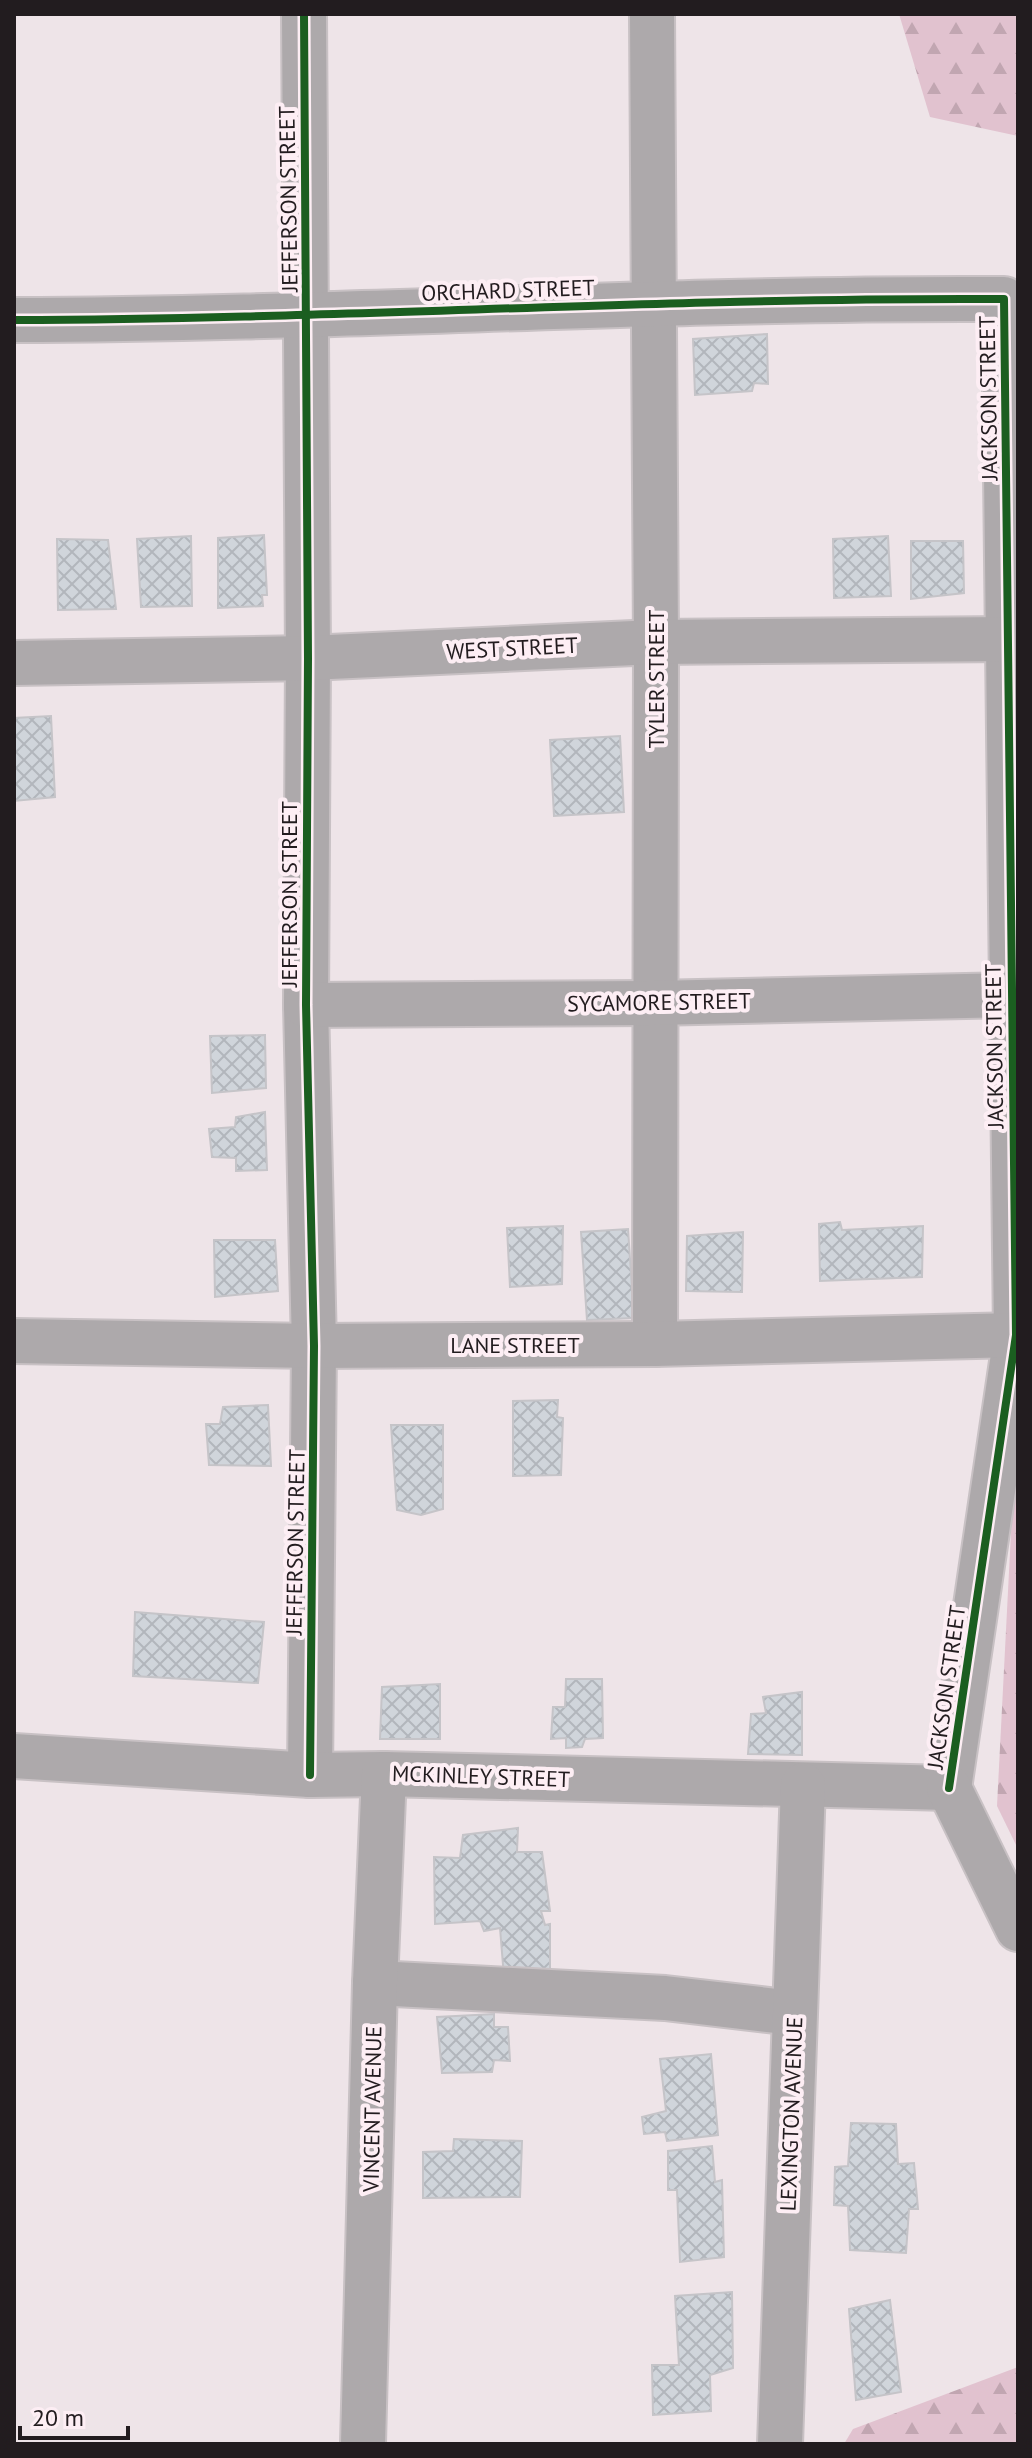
<svg xmlns="http://www.w3.org/2000/svg" width="1032" height="2458" font-family="'PT Sans',sans-serif">
<defs>
<pattern id="forest-firs" width="22" height="20" patternUnits="userSpaceOnUse" patternTransform="scale(2)"><rect width="22" height="20" fill="#e1c2cf"/><path d="M5 1l3.5 6h-7zM16 11l3.5 6h-7z" fill="#c1a6b1"/></pattern>
<pattern id="building-cross-hatch" width="8" height="8" patternUnits="userSpaceOnUse" patternTransform="scale(2)"><rect width="8" height="8" fill="#d0d5db"/><path d="M0 0l8 8M0 8l8-8" fill="none" stroke="#b2b6bc"/></pattern>
</defs>
<rect width="100%" height="100%" fill="#eee4e8"/>
<!-- forest -->
<g fill="url(#forest-firs)">
<path d="M899 14H1018V136L930 117Z"/>
<path d="M1018 1484V1849L997 1806 1012 1513Z"/>
<path d="M1018 2367V2444H844L853 2429Z"/>
</g>
<!-- building -->
<g fill="url(#building-cross-hatch)" stroke="#c5c4c8" stroke-width="2">
<path d="M767 334 768 384 754 383 752 391 695 395 693 339Z"/>
<path d="M264 535 267 595H262L263 606 218 608V538Z"/>
<path d="M191 536 192 606 141 607 137 539Z"/>
<path d="M888 536 891 596 834 598 833 539Z"/>
<path d="M57 539 108 540 116 609 58 610Z"/>
<path d="M911 541H963L964 593 911 599Z"/>
<path d="M51 716 55 797 14 801V718Z"/>
<path d="M620 736 624 812 554 816 550 740Z"/>
<path d="M265 1035 266 1088 212 1093 210 1036Z"/>
<path d="M265 1112 267 1170 236 1171V1158L212 1157 209 1129 235 1127 236 1117Z"/>
<path d="M840 1222 842 1230 923 1226 922 1277 820 1281 819 1224Z"/>
<path d="M563 1226 562 1284 510 1287 507 1228Z"/>
<path d="M628 1229 634 1318 587 1320 581 1232Z"/>
<path d="M743 1232 742 1292 686 1291 687 1236Z"/>
<path d="M214 1240H275L278 1291 215 1297Z"/>
<path d="M558 1400 557 1417 563 1418 561 1475 513 1476V1401Z"/>
<path d="M268 1405 271 1466 209 1465 206 1424H220L223 1407Z"/>
<path d="M391 1425H443V1509L421 1515 397 1510Z"/>
<path d="M135 1612 264 1622 258 1683 133 1676Z"/>
<path d="M566 1679H602L603 1738 585 1739 582 1747 566 1748V1738L551 1739 553 1707H565Z"/>
<path d="M440 1684V1739H380L382 1687Z"/>
<path d="M802 1692V1755L748 1754 751 1714 766 1713 763 1697Z"/>
<path d="M518 1828 517 1852H542L550 1911H541L545 1925 550 1924V1969L504 1977 500 1928 484 1931 480 1921 435 1924 434 1857 460 1858 463 1835Z"/>
<path d="M494 2014V2027H508L510 2061 494 2060 492 2072 442 2073 437 2017Z"/>
<path d="M711 2054 718 2135 667 2141 665 2132 644 2134 642 2117 666 2111 660 2059Z"/>
<path d="M851 2123 896 2124 898 2164 914 2163 918 2209H909L906 2253 850 2250 848 2206 834 2205 835 2167 848 2166Z"/>
<path d="M454 2139 522 2141 520 2197 423 2198V2152L453 2151Z"/>
<path d="M712 2146 715 2182 722 2180 724 2257 680 2262 677 2190H668V2151Z"/>
<path d="M732 2292 733 2368 710 2375 711 2411 653 2415 652 2365H679L675 2296Z"/>
<path d="M890 2300 901 2392 856 2400 849 2309Z"/>
</g>
<g fill="none" stroke-linecap="round" stroke-linejoin="round">
<!-- minor casing -->
<g stroke="#c8c1c4" stroke-width="48">
<g id="minor">
<path d="M304 14 308 658 306 1005 314 1346 310 1775"/>
<path d="M652 14 656 642 655 1344"/>
<path d="M14 320C344 319 674 297 1004 299L1016 1335 949 1788"/>
<path d="M14 663 308 658 656 642 1010 639"/>
<path d="M306 1005 654 1003 1011 995"/>
<path d="M14 1341 314 1346 655 1344 1016 1335"/>
<path d="M14 1756 310 1775 384 1774 949 1788"/>
<path d="M949 1788 1018 1929"/>
<path d="M375 1983 665 1998 794 2013"/>
<path d="M363 2444 375 1983 384 1774"/>
<path d="M780 2444 803 1785"/>
</g>
</g>
<!-- minor -->
<use href="#minor" stroke="#ada9ab" stroke-width="44"/>
<!-- cycleway casing -->
<g stroke="#fdeef4" stroke-width="13">
<g id="cycleway">
<path d="M304 14 308 658 306 1005 314 1346 310 1775"/>
<path d="M14 320C344 319 674 297 1004 299L1016 1335 949 1788"/>
</g>
</g>
<!-- cycleway -->
<use href="#cycleway" stroke="#1b5e20" stroke-width="8"/>
</g>
<g text-anchor="middle" stroke-width="8" stroke-linejoin="round" paint-order="stroke">
<!-- street labels -->
<g font-size="22" fill="#221c1f" stroke="#fdeef4">
<text transform="translate(288 199) rotate(-91)" y="8">JEFFERSON STREET</text>
<text transform="translate(508 290) rotate(-2)" y="8">ORCHARD STREET</text>
<text transform="translate(988 398) rotate(-91)" y="8">JACKSON STREET</text>
<text transform="translate(512 648) rotate(-3)" y="8">WEST STREET</text>
<text transform="translate(656 679) rotate(-90)" y="8">TYLER STREET</text>
<text transform="translate(289 894) rotate(-90)" y="8">JEFFERSON STREET</text>
<text transform="translate(659 1002) rotate(-1)" y="8">SYCAMORE STREET</text>
<text transform="translate(994 1046) rotate(-91)" y="8">JACKSON STREET</text>
<text x="515" y="1353">LANE STREET</text>
<text transform="translate(295 1542) rotate(-89)" y="8">JEFFERSON STREET</text>
<text transform="translate(946 1687) rotate(-82)" y="8">JACKSON STREET</text>
<text transform="translate(481 1776) rotate(2)" y="8">MCKINLEY STREET</text>
<text transform="translate(372 2109) rotate(-89)" y="8">VINCENT AVENUE</text>
<text transform="translate(791 2114) rotate(-88)" y="8">LEXINGTON AVENUE</text>
</g>
</g>
<!-- border -->
<rect width="1032" height="2458" fill="none" stroke="#221c1f" stroke-width="32"/>
<!-- scale -->
<path d="M20 2426v12h108v-12" fill="none" stroke="#221c1f" stroke-width="4"/>
<text x="32" y="2426" font-size="24" fill="#221c1f" stroke="#fdeef4" stroke-width="6" paint-order="stroke">20 m</text>
</svg>
